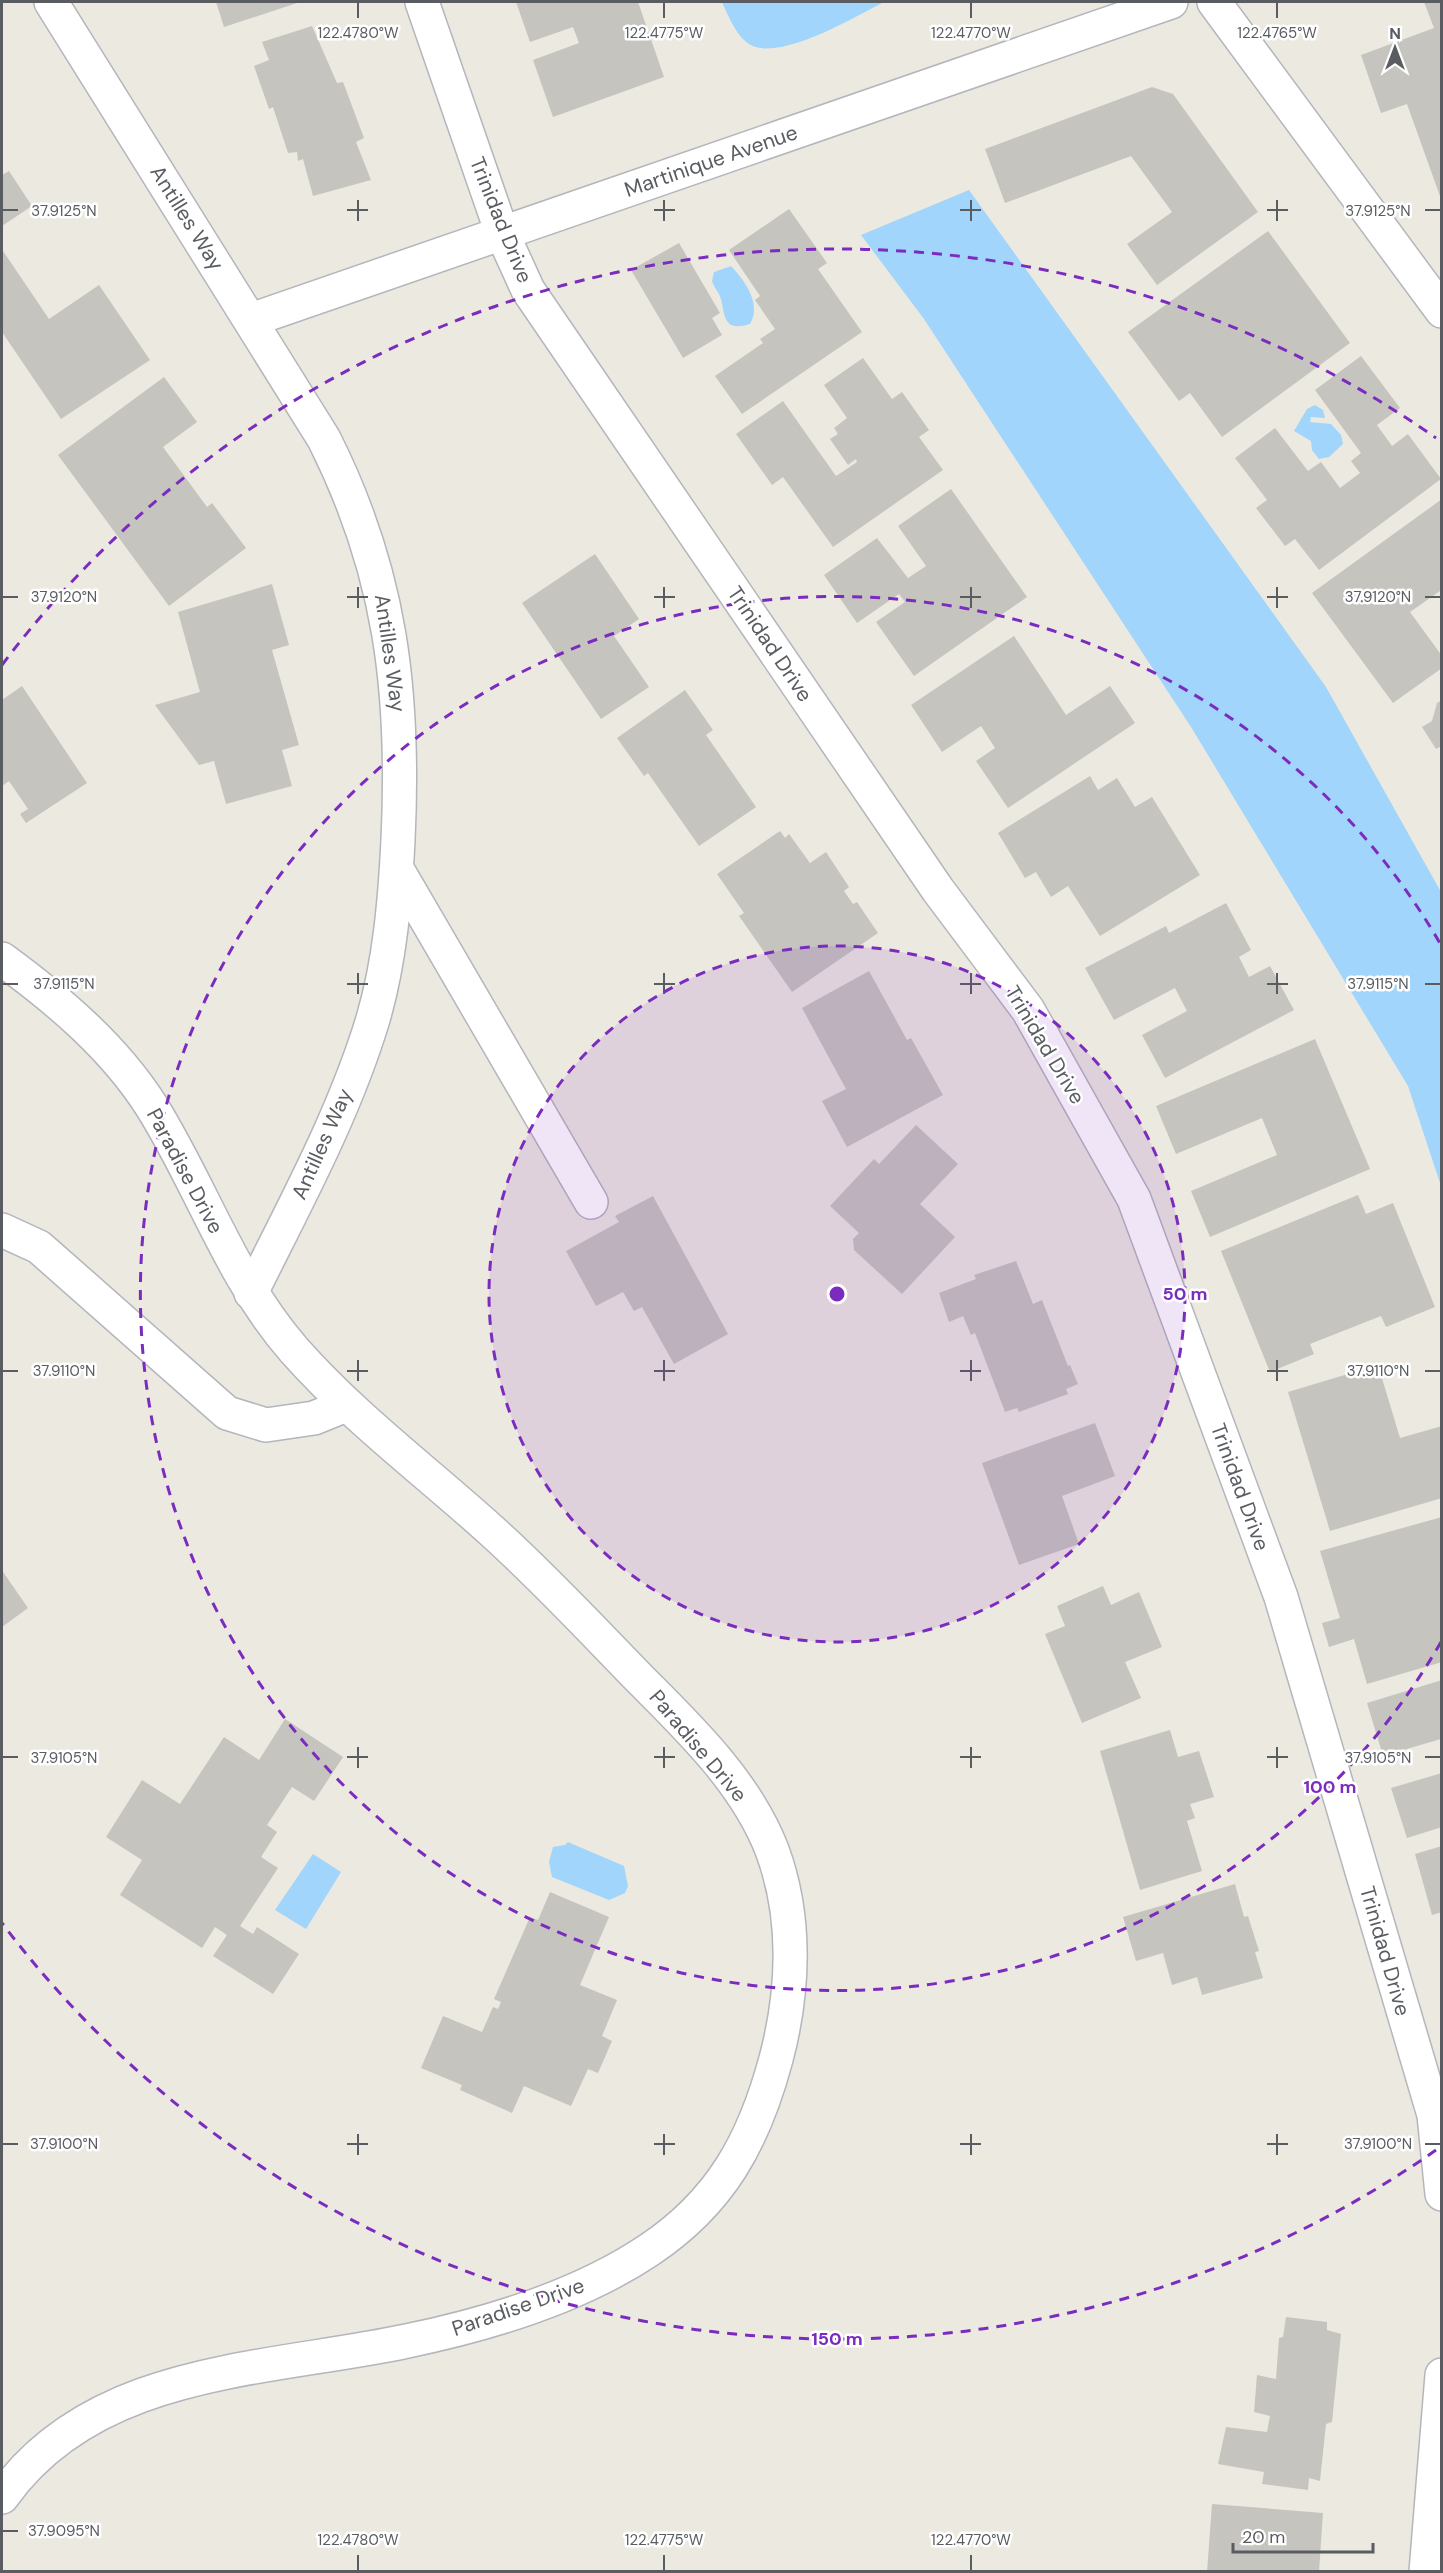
<svg xmlns="http://www.w3.org/2000/svg" width="1443" height="2573" font-family="'DM Sans',sans-serif">
<rect width="100%" height="100%" fill="#ece9e0"/>
<!-- water -->
<g fill="#a1d5fb">
<path d="M722 2H884C856 16 774 66 746 42 734 31 728 15 722 2Z"/>
<path d="M969 190 1326 687 1441 892V1186L1408 1086 1191 727 924 319 861 235Z"/>
<path d="M731 266C745 281 762 304 750 324 724 332 725 317 721 299 719 292 714 288 712 281L714 272Z"/>
<path d="M1315 405 1323 410 1325 418 1311 417 1310 422 1331 424 1341 435 1343 444 1329 457 1319 459 1312 450 1311 441 1294 431 1307 409Z"/>
<path d="M568 1842 624 1866 628 1886 625 1893 609 1900 552 1877 549 1862 553 1847 565 1845Z"/>
<path d="M313 1854 341 1872 306 1929 275 1910Z"/>
</g>
<!-- building -->
<g fill="#c6c4be">
<path d="M216 2H300L224 27Z"/>
<path d="M516 2H638L664 77 553 117 533 60 579 43 573 27 530 42Z"/>
<path d="M1424 2H1442L1441 199 1407 104 1381 113 1361 55 1434 28Z"/>
<path d="M312 26 337 83 343 82 364 138 356 142 371 180 313 196 303 159 298 161 297 152 288 153 273 107 269 109 254 66 269 60 262 42Z"/>
<path d="M1152 87 1173 94 1258 212 1157 285 1127 244 1172 212 1131 156 1005 203 985 149Z"/>
<path d="M9 171 32 206 2 226V175Z"/>
<path d="M789 209 827 263 818 269 862 332 742 414 715 376 763 343 760 339 775 329 755 300 760 296 729 250Z"/>
<path d="M1268 231 1350 343 1222 437 1190 393 1179 401 1128 332Z"/>
<path d="M679 243 720 313 712 318 722 335 683 358 631 270Z"/>
<path d="M3 251 49 319 99 285 150 360 61 419 2 332Z"/>
<path d="M1361 356 1400 408 1377 425 1392 446 1408 434 1441 479 1319 570 1295 539 1285 546 1256 508 1267 500 1235 458 1275 428 1308 471 1321 462 1340 488 1360 473 1351 461 1361 453 1315 390Z"/>
<path d="M863 358 892 399 902 392 929 430 919 437 943 470 833 547 783 477 772 485 736 434 783 401 836 476 857 462 856 459 848 465 830 439 838 434 834 428 847 418 824 385Z"/>
<path d="M164 377 197 422 163 447 207 507 212 503 246 548 169 606 58 455Z"/>
<path d="M951 489 1027 597 914 676 876 622 905 602 899 594 857 623 824 575 877 538 908 578 926 566 898 526Z"/>
<path d="M1442 499V593L1440 591 1410 612 1442 656V668L1393 703 1312 593Z"/>
<path d="M595 554 639 619 614 636 649 687 601 719 522 603Z"/>
<path d="M272 584 289 645 272 650 299 745 282 750 292 786 226 804 214 761 199 765 155 705 200 692 178 612Z"/>
<path d="M1014 636 1066 715 1110 686 1135 723 1008 808 976 761 995 748 981 726 942 752 911 705Z"/>
<path d="M22 686 87 783 26 823 20 814 28 809 9 781 2 786V700Z"/>
<path d="M685 690 713 730 706 735 756 807 699 846 648 773 644 776 617 738Z"/>
<path d="M1442 700V746L1436 749 1422 727 1432 721 1437 703Z"/>
<path d="M1090 776 1098 790 1117 778 1135 807 1152 797 1200 875 1100 936 1068 886 1051 897 1036 872 1025 878 998 833Z"/>
<path d="M780 831 785 838 789 834 810 863 826 852 849 887 844 891 853 904 857 902 878 933 792 992 739 916 744 913 717 874Z"/>
<path d="M1226 903 1251 950 1239 957 1249 977 1270 966 1294 1010 1165 1078 1142 1035 1187 1011 1175 988 1114 1020 1085 968 1166 926 1169 933Z"/>
<path d="M869 971 907 1040 911 1038 943 1095 847 1147 822 1101 846 1089 802 1008Z"/>
<path d="M1315 1039 1370 1169 1210 1237 1191 1191 1277 1155 1262 1118 1176 1154 1156 1106Z"/>
<path d="M916 1125 958 1164 920 1204 955 1237 902 1294 854 1250 853 1239 859 1233 830 1206 874 1159 879 1164Z"/>
<path d="M1358 1195 1366 1214 1393 1203 1435 1307 1386 1327 1381 1316 1310 1344 1314 1354 1270 1372 1221 1251Z"/>
<path d="M653 1196 728 1334 674 1364 642 1307 634 1311 623 1292 596 1306 566 1251 619 1222 615 1216Z"/>
<path d="M1016 1261 1033 1304 1042 1300 1068 1366 1070 1365 1078 1384 1066 1389 1068 1394 1019 1412 1017 1408 1005 1412 975 1333 971 1335 963 1316 949 1322 939 1293 976 1279 974 1275Z"/>
<path d="M1378 1365 1400 1438 1442 1426V1498L1330 1531 1288 1392Z"/>
<path d="M1095 1423 1115 1476 1062 1496 1079 1544 1019 1565 982 1463Z"/>
<path d="M1442 1517V1662L1367 1684 1354 1639 1329 1647 1322 1623 1340 1618 1320 1551Z"/>
<path d="M3 1572 28 1608 2 1627V1573Z"/>
<path d="M1103 1586 1111 1605 1139 1592 1162 1647 1125 1662 1141 1698 1082 1723 1045 1634 1065 1626 1057 1606Z"/>
<path d="M1442 1680 1441 1739 1383 1756 1367 1703Z"/>
<path d="M285 1719 343 1757 314 1801 292 1787 267 1825 277 1832 261 1857 278 1868 240 1926 253 1934 257 1927 299 1954 273 1994 213 1956 227 1935 215 1927 202 1948 120 1895 142 1860 106 1837 142 1780 180 1804 224 1737 259 1760Z"/>
<path d="M1170 1730 1178 1757 1199 1751 1214 1797 1190 1804 1195 1818 1187 1821 1202 1871 1140 1890 1100 1751Z"/>
<path d="M1442 1773V1827L1407 1838 1391 1788Z"/>
<path d="M1442 1846V1912L1432 1915 1415 1854Z"/>
<path d="M1235 1884 1244 1917 1248 1916 1259 1951 1255 1952 1263 1978 1202 1995 1197 1977 1172 1985 1163 1953 1136 1961 1123 1917Z"/>
<path d="M550 1892 609 1917 580 1985 617 2000 602 2036 612 2041 598 2073 588 2069 571 2106 524 2086 512 2113 460 2090 462 2085 421 2068 443 2016 482 2032 493 2007 498 2009 501 2002 494 1999 530 1917 538 1920Z"/>
<path d="M1286 2317 1327 2322V2330L1341 2334 1332 2422 1326 2424 1320 2481 1309 2478 1308 2490 1262 2484 1264 2472 1218 2464 1226 2427 1267 2432 1270 2416 1254 2412 1257 2375 1276 2379 1279 2338 1283 2337Z"/>
<path d="M1212 2504 1323 2513 1319 2572H1207Z"/>
</g>
<g fill="none" stroke-linecap="round" stroke-linejoin="round">
<!-- minor casing -->
<g stroke="#b3b6bb" stroke-width="36">
<g id="minor">
<path d="M51 2 324 439C391 572 405 692 398 840 395 900 390 961 373 1019 344 1115 295 1204 251 1293"/>
<path d="M422 2 502 233 528 290 938 890 1028 1010 1134 1199 1281 1597 1434 2115 1442 2194"/>
<path d="M1214 2 1442 311"/>
<path d="M251 320 1171 2"/>
<path d="M397 869 591 1202"/>
<path d="M2 959C58 1000 114 1047 152 1107 202 1187 231 1278 294 1350 355 1419 427 1472 494 1533 546 1580 595 1633 644 1683 693 1732 747 1785 772 1850 797 1917 794 1991 776 2059 754 2141 721 2202 649 2250 579 2297 489 2324 407 2341 266 2371 94 2367 2 2497"/>
<path d="M2 1230 39 1247 227 1413 266 1425 314 1418 346 1405"/>
<path d="M1426 2572 1442 2375"/>
</g>
</g>
<!-- minor -->
<use href="#minor" stroke="#fff" stroke-width="33"/>
</g>
<!-- ticks -->
<path fill="none" stroke="#595d61" stroke-width="2" d="M358 3V18M664 3V18M971 3V18M1277 3V18M358 200V221M664 200V221M971 200V221M1277 200V221M3 210H18M347 210H368M654 210H675M960 210H981M1267 210H1288M1425 210H1440M358 587V608M664 587V608M971 587V608M1277 587V608M3 597H18M347 597H368M654 597H675M960 597H981M1267 597H1288M1425 597H1440M358 973V994M664 973V994M971 973V994M1277 973V994M3 984H18M347 984H368M654 984H675M960 984H981M1267 984H1288M1425 984H1440M358 1360V1381M664 1360V1381M971 1360V1381M1277 1360V1381M3 1371H18M347 1371H368M654 1371H675M960 1371H981M1267 1371H1288M1425 1371H1440M358 1747V1768M664 1747V1768M971 1747V1768M1277 1747V1768M3 1757H18M347 1757H368M654 1757H675M960 1757H981M1267 1757H1288M1425 1757H1440M358 2134V2155M664 2134V2155M971 2134V2155M1277 2134V2155M3 2144H18M347 2144H368M654 2144H675M960 2144H981M1267 2144H1288M1425 2144H1440M3 2531H18M358 2555V2570M664 2555V2570M971 2555V2570"/>
<!-- distance rings -->
<circle cx="837" cy="1294" r="348" fill="#7b2cbf" fill-opacity=".12"/>
<g fill="none" stroke="#7b2cbf" stroke-width="3" stroke-dasharray="10 8">
<circle cx="837" cy="1294" r="348"/>
<path d="M1441 1642A697 697 0 1 1 1441 945"/>
<path d="M1436 2150A1045 1045 0 0 1 2 1923M2 665A1045 1045 0 0 1 1436 438"/>
</g>
<g text-anchor="middle" stroke-width="5" stroke-linejoin="round" paint-order="stroke">
<!-- street labels -->
<g font-size="21" fill="#595d61" stroke="#fff">
<text transform="translate(711 161) rotate(-19)" y="7">Martinique Avenue</text>
<text transform="translate(187 218) rotate(58)" y="7">Antilles Way</text>
<text transform="translate(501 220) rotate(68)" y="7">Trinidad Drive</text>
<text transform="translate(770 644) rotate(56)" y="7">Trinidad Drive</text>
<text transform="translate(390 653) rotate(82)" y="7">Antilles Way</text>
<text transform="translate(1045 1045) rotate(59)" y="7">Trinidad Drive</text>
<text transform="translate(322 1144) rotate(-66)" y="7">Antilles Way</text>
<text transform="translate(185 1171) rotate(62)" y="7">Paradise Drive</text>
<text transform="translate(1240 1487) rotate(70)" y="7">Trinidad Drive</text>
<text transform="translate(698 1746) rotate(50)" y="7">Paradise Drive</text>
<text transform="translate(1385 1951) rotate(74)" y="7">Trinidad Drive</text>
<text transform="translate(518 2307) rotate(-19)" y="7">Paradise Drive</text>
</g>
</g>
<g font-size="15" text-anchor="middle" fill="#595d61" stroke="#fff" stroke-width="5" stroke-linejoin="round" paint-order="stroke">
<text x="358" y="38">122.4780°W</text>
<text x="664" y="38">122.4775°W</text>
<text x="971" y="38">122.4770°W</text>
<text x="1277" y="38">122.4765°W</text>
<text x="64" y="216">37.9125°N</text>
<text x="1378" y="216">37.9125°N</text>
<text x="64" y="602">37.9120°N</text>
<text x="1378" y="602">37.9120°N</text>
<text x="64" y="989">37.9115°N</text>
<text x="1378" y="989">37.9115°N</text>
<text x="64" y="1376">37.9110°N</text>
<text x="1378" y="1376">37.9110°N</text>
<text x="64" y="1763">37.9105°N</text>
<text x="1378" y="1763">37.9105°N</text>
<text x="64" y="2149">37.9100°N</text>
<text x="1378" y="2149">37.9100°N</text>
<text x="64" y="2536">37.9095°N</text>
<text x="358" y="2545">122.4780°W</text>
<text x="664" y="2545">122.4775°W</text>
<text x="971" y="2545">122.4770°W</text>
</g>
<circle cx="837" cy="1294" r="9" fill="#7b2cbf" stroke="#fff" stroke-width="3"/>
<g font-size="18" text-anchor="middle" font-weight="bold" fill="#7b2cbf" stroke="#fff" stroke-width="5" stroke-linejoin="round" paint-order="stroke">
<text x="1185" y="1300">50 m</text>
<text x="1330" y="1793">100 m</text>
<text x="837" y="2345">150 m</text>
</g>
<!-- border -->
<rect width="1443" height="2573" fill="none" stroke="#595d61" stroke-width="6"/>
<!-- north arrow -->
<g transform="translate(1395 48)" stroke="#ffffff" stroke-width="4.5" paint-order="stroke">
<path d="M0-4.5L10 22L0 15L-10 22Z" fill="#595d61"/>
<text y="-9" font-size="16" font-weight="bold" text-anchor="middle" fill="#595d61">N</text>
</g>
<!-- scale -->
<path d="M1233 2543v9h140v-9" fill="none" stroke="#595d61" stroke-width="3"/>
<text x="1242" y="2543" font-size="18" fill="#595d61" stroke="#ffffff" stroke-width="4.5" paint-order="stroke">20 m</text>
</svg>
